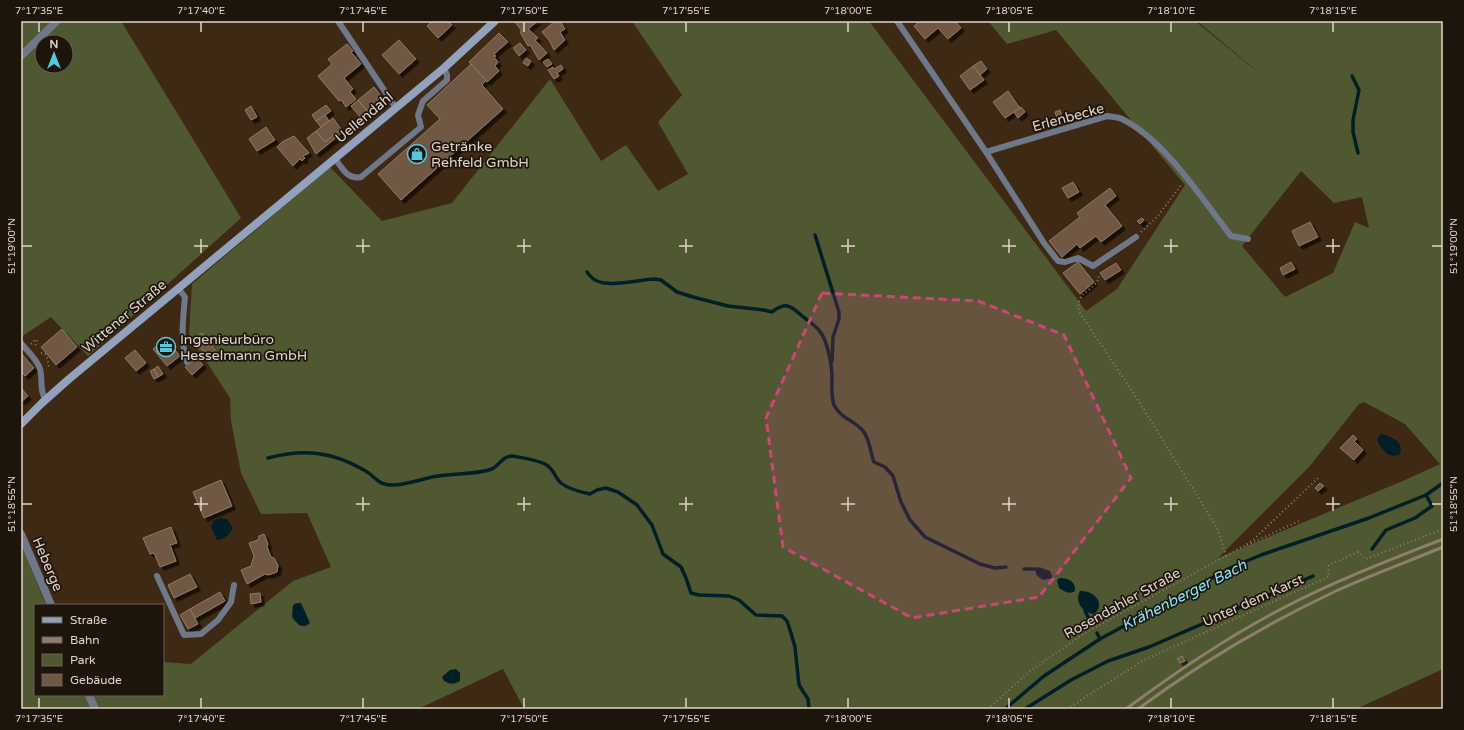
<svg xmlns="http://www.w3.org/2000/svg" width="1464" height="730" font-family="'Varela Round',sans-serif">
<defs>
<filter id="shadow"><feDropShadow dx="3.5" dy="3.5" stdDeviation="0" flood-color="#0009"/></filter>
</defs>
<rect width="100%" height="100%" fill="#3e2915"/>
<!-- green -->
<g fill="#4f5831" fill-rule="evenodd">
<path d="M21 21H121L241 218 88 356 51 317 21 337ZM42 42H66V66H42Z"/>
<path d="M632 21H869L1086 311 1117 289 1185 185 1056 30 1007 44 988 21H1195L1270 82 1197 21H1443V669L1356 709H524L503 669 418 709H21V543L46 605H35V695H163V662L191 664 293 581 331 567 307 513 261 514 241 473 231 421 230 398 189 335 192 284 330 167 382 221 452 203 550 79 601 161 626 145 658 191 688 174 658 122 682 95ZM1301 171 1334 203 1362 197 1369 228 1355 222 1333 273 1285 297 1242 246ZM1364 402 1405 424 1440 464 1405 480 1218 558 1309 467 1359 404Z"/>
</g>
<!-- water -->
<g fill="#011f26">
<path d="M1382 434C1391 437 1404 441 1400 454 1389 460 1381 449 1377 440L1379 435Z"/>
<path d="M220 518 227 519 233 528C229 535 225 539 217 540L211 527 213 521Z"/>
<path d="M1039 567 1050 571 1053 578 1043 580C1038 577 1032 572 1039 567Z"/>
<path d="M1060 578C1069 578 1076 582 1075 591 1069 595 1064 591 1059 588L1057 580Z"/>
<path d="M1080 591C1093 590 1107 603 1094 614 1083 613 1074 602 1080 591Z"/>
<path d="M297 603H301L310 623C302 630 297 624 292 617L293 605Z"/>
<path d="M456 669 460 673V681C453 685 450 684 444 681L442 677 450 670Z"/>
</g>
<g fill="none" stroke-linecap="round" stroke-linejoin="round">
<!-- stream -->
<g stroke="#011f26" stroke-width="3.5">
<path d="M1352 76 1359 90 1353 120V132L1358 153"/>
<path d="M815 235 839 312V319L833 337 832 361"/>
<path d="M587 272C590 276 592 279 597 281 610 287 639 280 654 279L661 280 677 292 693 297 728 306 764 310 772 312C785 302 790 305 801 315 808 321 816 325 821 333 828 343 832 366 832 377 832 385 831 397 834 405 841 419 856 421 863 431 870 439 870 452 874 462L885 467 893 476 901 502 910 520 925 537 980 564 995 568 1006 567"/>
<path d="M268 458C304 449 331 451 364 470 377 477 376 485 393 485 408 485 423 478 438 476 455 473 475 475 492 469 500 465 501 457 512 456 522 458 535 459 545 464 553 468 554 475 559 481 565 488 581 492 590 494L597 490 606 488 618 492 637 505 652 525 663 554 681 567 686 578 691 593 699 595 729 596 739 600 756 615 782 616 787 621 791 633 795 647 799 685 808 699 809 709"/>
<path d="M1372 549 1386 530 1415 518 1432 506 1426 495 1443 483"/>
<path d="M1024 569H1036"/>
<path d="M1085 611 1091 623"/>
<path d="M1097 633 1100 639"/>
<path d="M1005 709 1044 676 1100 639 1230 568 1261 555 1369 518 1426 495"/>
<path d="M1025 709 1071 680 1108 661 1149 647 1313 576"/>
</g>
</g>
<!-- building -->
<g fill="#705944" stroke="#927963" filter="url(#shadow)">
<path d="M432 21H448L452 25 438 38 427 26Z"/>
<path d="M514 21H538L528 29 538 38 535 40 547 53 539 60 530 45 528 46 520 32 522 31Z"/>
<path d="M560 21 565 29 560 32 565 40 554 50 549 40 542 32 554 22 555 23Z"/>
<path d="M920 21H955L961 28 948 39 938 28 925 39 914 26Z"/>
<path d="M499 33 508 42 494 54 496 56 494 57 498 62 495 66 499 71 487 82 469 62Z"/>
<path d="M399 40 416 59 399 74 382 55Z"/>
<path d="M520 43 526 50 519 56 513 48Z"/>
<path d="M347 44 353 51 351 52 361 64 344 78 353 89 350 92 356 99 346 107 341 100 339 101 318 76 332 64 328 59Z"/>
<path d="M526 58 531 61 528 66 523 63Z"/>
<path d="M548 59 552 64 547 67 543 62Z"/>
<path d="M981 61 987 69 980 75 973 66Z"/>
<path d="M471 64 486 80 482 85 503 109 401 200 378 174 440 119 427 105Z"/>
<path d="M561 65 563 69 557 73 559 76 554 79 548 70 553 67 554 69Z"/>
<path d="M973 66 984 80 970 90 960 76Z"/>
<path d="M374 87 384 100 368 112 358 100Z"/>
<path d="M1008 91 1020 108 1005 118 993 102Z"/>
<path d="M358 100 368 112 361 118 351 106Z"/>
<path d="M326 105 331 111 316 121 312 115Z"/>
<path d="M251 106 257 117 251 120 245 110Z"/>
<path d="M1021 107 1025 112 1018 118 1014 112Z"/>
<path d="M1060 110 1062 116 1057 118 1055 112Z"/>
<path d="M325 115 329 121 321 127 316 121Z"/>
<path d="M333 118 341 129 325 142 316 131Z"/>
<path d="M266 127 275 140 257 151 249 139Z"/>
<path d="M341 129 343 132 316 154 307 138 316 131 325 142Z"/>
<path d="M294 136 309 153 303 156 305 158 302 161 300 159 293 166 277 147 282 142Z"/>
<path d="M1073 182 1079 192 1068 198 1062 188Z"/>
<path d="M1110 188 1116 196 1105 205 1122 226 1101 242 1096 236 1080 248 1077 244 1062 257 1049 241 1080 217 1077 213Z"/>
<path d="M1142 218 1144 220 1140 224 1137 221Z"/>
<path d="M1310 222 1318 237 1299 246 1292 231Z"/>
<path d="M1078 262 1094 282 1080 294 1063 273Z"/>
<path d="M1291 262 1295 269 1283 275 1280 268Z"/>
<path d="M1116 263 1121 270 1105 280 1100 273Z"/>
<path d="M62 329 77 347 56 365 41 347Z"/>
<path d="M202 333 217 352 209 358 194 339Z"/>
<path d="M166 339 180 356 167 366 153 349Z"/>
<path d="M135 350 146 363 136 371 125 358Z"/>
<path d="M21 353 34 368 25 376 21 371Z"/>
<path d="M197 358 203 365 192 375 185 367Z"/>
<path d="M158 366 163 374 158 377 154 369Z"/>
<path d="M154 369 158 377 154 379 150 371Z"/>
<path d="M21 388 28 396 21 402Z"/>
<path d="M1353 435 1357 439 1354 441 1363 450 1354 460 1340 448Z"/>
<path d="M221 480 232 506 204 518 193 492Z"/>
<path d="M1320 483 1324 486 1318 491 1315 488Z"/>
<path d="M171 527 177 543 170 545 176 561 160 567 154 553 150 554 143 538Z"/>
<path d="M264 534 268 544 267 547 271 557 274 558 278 565 277 572 268 575 265 574 247 584 241 570 251 566 254 556 249 543 258 540 259 536Z"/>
<path d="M190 574 197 587 174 598 168 585Z"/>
<path d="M220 592 225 601 195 618 190 609Z"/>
<path d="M260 593 261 602 251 604 250 594Z"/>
<path d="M190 609 198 624 188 629 180 615Z"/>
<path d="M1182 656 1185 661 1180 663 1177 659Z"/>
</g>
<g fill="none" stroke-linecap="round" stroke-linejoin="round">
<!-- path -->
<g stroke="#8d7c6c" stroke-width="2" stroke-dasharray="1 3" stroke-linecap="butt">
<path d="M1141 232 1157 217 1182 184"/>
<path d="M31 344 35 340H37L35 347"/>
<path d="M41 353 45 354 47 358 49 367"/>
<path d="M1247 545 1301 520"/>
<path d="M1226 556 1244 546 1254 539 1318 478"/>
<path d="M988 709 1030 671 1085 633 1226 556 1221 539 1216 526 1136 397 1080 313C1073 293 1092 293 1099 278L1097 274"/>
<path d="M1067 709 1144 660 1328 577 1329 565 1358 552 1366 559 1443 529"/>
</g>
<!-- lane -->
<g stroke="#6e7889" stroke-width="6">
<path d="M338 21 396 108"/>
<path d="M897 21 986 152 1044 243 1058 261 1065 262 1078 258 1093 266 1136 237"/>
<path d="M986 152 1107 116C1112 117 1118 117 1122 119 1165 140 1202 199 1231 236L1248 239"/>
<path d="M335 159C343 168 347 180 361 177L421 127 418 115 423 101 447 80V75L444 68"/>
<path d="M178 288 185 297C183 320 180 340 187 362"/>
<path d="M21 343C27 351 37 359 40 369 43 380 39 391 46 400"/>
<path d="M157 576 184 635 201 634 218 620 231 602 234 585"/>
</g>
<!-- street -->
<g stroke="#6e7889" stroke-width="8">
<path d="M21 56 57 21"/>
<path d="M21 534 51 605"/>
<path d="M89 695 95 709"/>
</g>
<!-- secondary -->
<path stroke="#92a1bc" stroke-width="8" d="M21 424 42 403 69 379 444 68 495 21"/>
<!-- rail -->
<g stroke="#8f7d6d" stroke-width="3">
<path d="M1126 709C1177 671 1230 635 1287 606 1337 580 1390 560 1443 539"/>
<path d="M1138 709C1200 663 1266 624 1336 591 1371 575 1407 562 1443 547"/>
</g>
</g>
<!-- marked area -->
<path fill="#ca4776" fill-opacity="0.2" stroke="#ca4776" stroke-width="3" stroke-dasharray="8 5" stroke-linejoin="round" d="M822 293 978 301 1064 335 1131 478 1039 597 912 618 783 547 766 418Z"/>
<!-- ticks -->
<path fill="none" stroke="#e0d3c7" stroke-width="1.5" d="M39 22V32M201 22V32M363 22V32M524 22V32M686 22V32M848 22V32M1009 22V32M1171 22V32M1333 22V32M201 239V253M363 239V253M524 239V253M686 239V253M848 239V253M1009 239V253M1171 239V253M1333 239V253M22 246H32M194 246H208M356 246H370M517 246H531M679 246H693M841 246H855M1002 246H1016M1164 246H1178M1326 246H1340M1432 246H1442M201 497V511M363 497V511M524 497V511M686 497V511M848 497V511M1009 497V511M1171 497V511M1333 497V511M22 504H32M194 504H208M356 504H370M517 504H531M679 504H693M841 504H855M1002 504H1016M1164 504H1178M1326 504H1340M1432 504H1442M39 698V708M201 698V708M363 698V708M524 698V708M686 698V708M848 698V708M1009 698V708M1171 698V708M1333 698V708"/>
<!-- icons -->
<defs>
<g id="shop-ring" transform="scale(1)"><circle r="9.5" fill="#1d140c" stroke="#56c9e0" stroke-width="1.5"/><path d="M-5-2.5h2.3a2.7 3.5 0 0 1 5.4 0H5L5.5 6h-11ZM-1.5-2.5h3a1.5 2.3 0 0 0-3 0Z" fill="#56c9e0"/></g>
<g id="office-ring" transform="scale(1)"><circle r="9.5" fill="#1d140c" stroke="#56c9e0" stroke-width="1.5"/><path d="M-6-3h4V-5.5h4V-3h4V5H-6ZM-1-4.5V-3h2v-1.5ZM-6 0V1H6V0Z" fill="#56c9e0"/></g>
</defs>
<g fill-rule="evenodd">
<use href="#shop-ring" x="417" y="154"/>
<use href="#office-ring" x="166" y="347"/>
</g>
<g text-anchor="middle" stroke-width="3.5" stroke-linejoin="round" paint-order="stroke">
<!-- street labels -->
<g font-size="14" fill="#e0d3c7" stroke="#1d140c">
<text transform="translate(364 117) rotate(-40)" y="5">Uellendahl</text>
<text transform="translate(1068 117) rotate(-15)" y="5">Erlenbecke</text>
<text transform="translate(124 316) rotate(-40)" y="5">Wittener Straße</text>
<text transform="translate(48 564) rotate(67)" y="5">Heberge</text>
<text transform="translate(1253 600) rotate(-24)" y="5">Unter dem Karst</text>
<text transform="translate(1122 603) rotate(-29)" y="5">Rosendahler Straße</text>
</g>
<!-- poi labels -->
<g font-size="14" fill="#e0d3c7" stroke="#1d140c" text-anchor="start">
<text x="431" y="151">Getränke<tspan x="431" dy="16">Rehfeld GmbH</tspan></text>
<text x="180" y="344">Ingenieurbüro<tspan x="180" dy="16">Hesselmann GmbH</tspan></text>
</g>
<!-- water labels -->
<g font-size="15" font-style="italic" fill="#87e5fa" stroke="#1d140c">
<text transform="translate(1184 595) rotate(-27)" y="5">Krähenberger Bach</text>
</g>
</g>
<!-- border -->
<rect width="1464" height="730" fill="none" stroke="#1d140c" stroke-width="44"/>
<!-- legend -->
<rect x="34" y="604" width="130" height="92" fill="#1d140c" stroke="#6b6057"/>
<rect x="42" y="617" width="20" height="6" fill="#92a1bc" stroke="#6b6057"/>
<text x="70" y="624" font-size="12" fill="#e0d3c7">Straße</text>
<rect x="42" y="637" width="20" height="6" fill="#8f7d6d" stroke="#6b6057"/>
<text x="70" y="644" font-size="12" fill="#e0d3c7">Bahn</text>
<rect x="42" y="654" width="20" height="12" fill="#4f5831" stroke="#6b6057"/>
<text x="70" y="664" font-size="12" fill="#e0d3c7">Park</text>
<rect x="42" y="674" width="20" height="12" fill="#705944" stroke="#6b6057"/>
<text x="70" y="684" font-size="12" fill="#e0d3c7">Gebäude</text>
<!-- north arrow -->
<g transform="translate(54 54)"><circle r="19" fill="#1d140c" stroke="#6b6057"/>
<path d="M0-3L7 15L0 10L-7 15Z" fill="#56c9e0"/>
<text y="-6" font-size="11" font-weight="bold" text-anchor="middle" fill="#e0d3c7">N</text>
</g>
<rect x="22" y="22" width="1420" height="686" fill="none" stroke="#e0d3c7" stroke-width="1.5"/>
<g font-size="10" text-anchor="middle" fill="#e0d3c7">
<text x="39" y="14">7°17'35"E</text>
<text x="201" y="14">7°17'40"E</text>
<text x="363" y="14">7°17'45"E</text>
<text x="524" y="14">7°17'50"E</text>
<text x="686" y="14">7°17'55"E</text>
<text x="848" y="14">7°18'00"E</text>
<text x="1009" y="14">7°18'05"E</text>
<text x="1171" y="14">7°18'10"E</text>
<text x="1333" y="14">7°18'15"E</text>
<text transform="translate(11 246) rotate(-90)" y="4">51°19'00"N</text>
<text transform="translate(1453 246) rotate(-90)" y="4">51°19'00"N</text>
<text transform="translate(11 504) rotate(-90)" y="4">51°18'55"N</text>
<text transform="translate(1453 504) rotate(-90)" y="4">51°18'55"N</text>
<text x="39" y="722">7°17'35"E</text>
<text x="201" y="722">7°17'40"E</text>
<text x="363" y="722">7°17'45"E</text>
<text x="524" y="722">7°17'50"E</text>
<text x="686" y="722">7°17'55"E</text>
<text x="848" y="722">7°18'00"E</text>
<text x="1009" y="722">7°18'05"E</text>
<text x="1171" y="722">7°18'10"E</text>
<text x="1333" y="722">7°18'15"E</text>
</g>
</svg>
